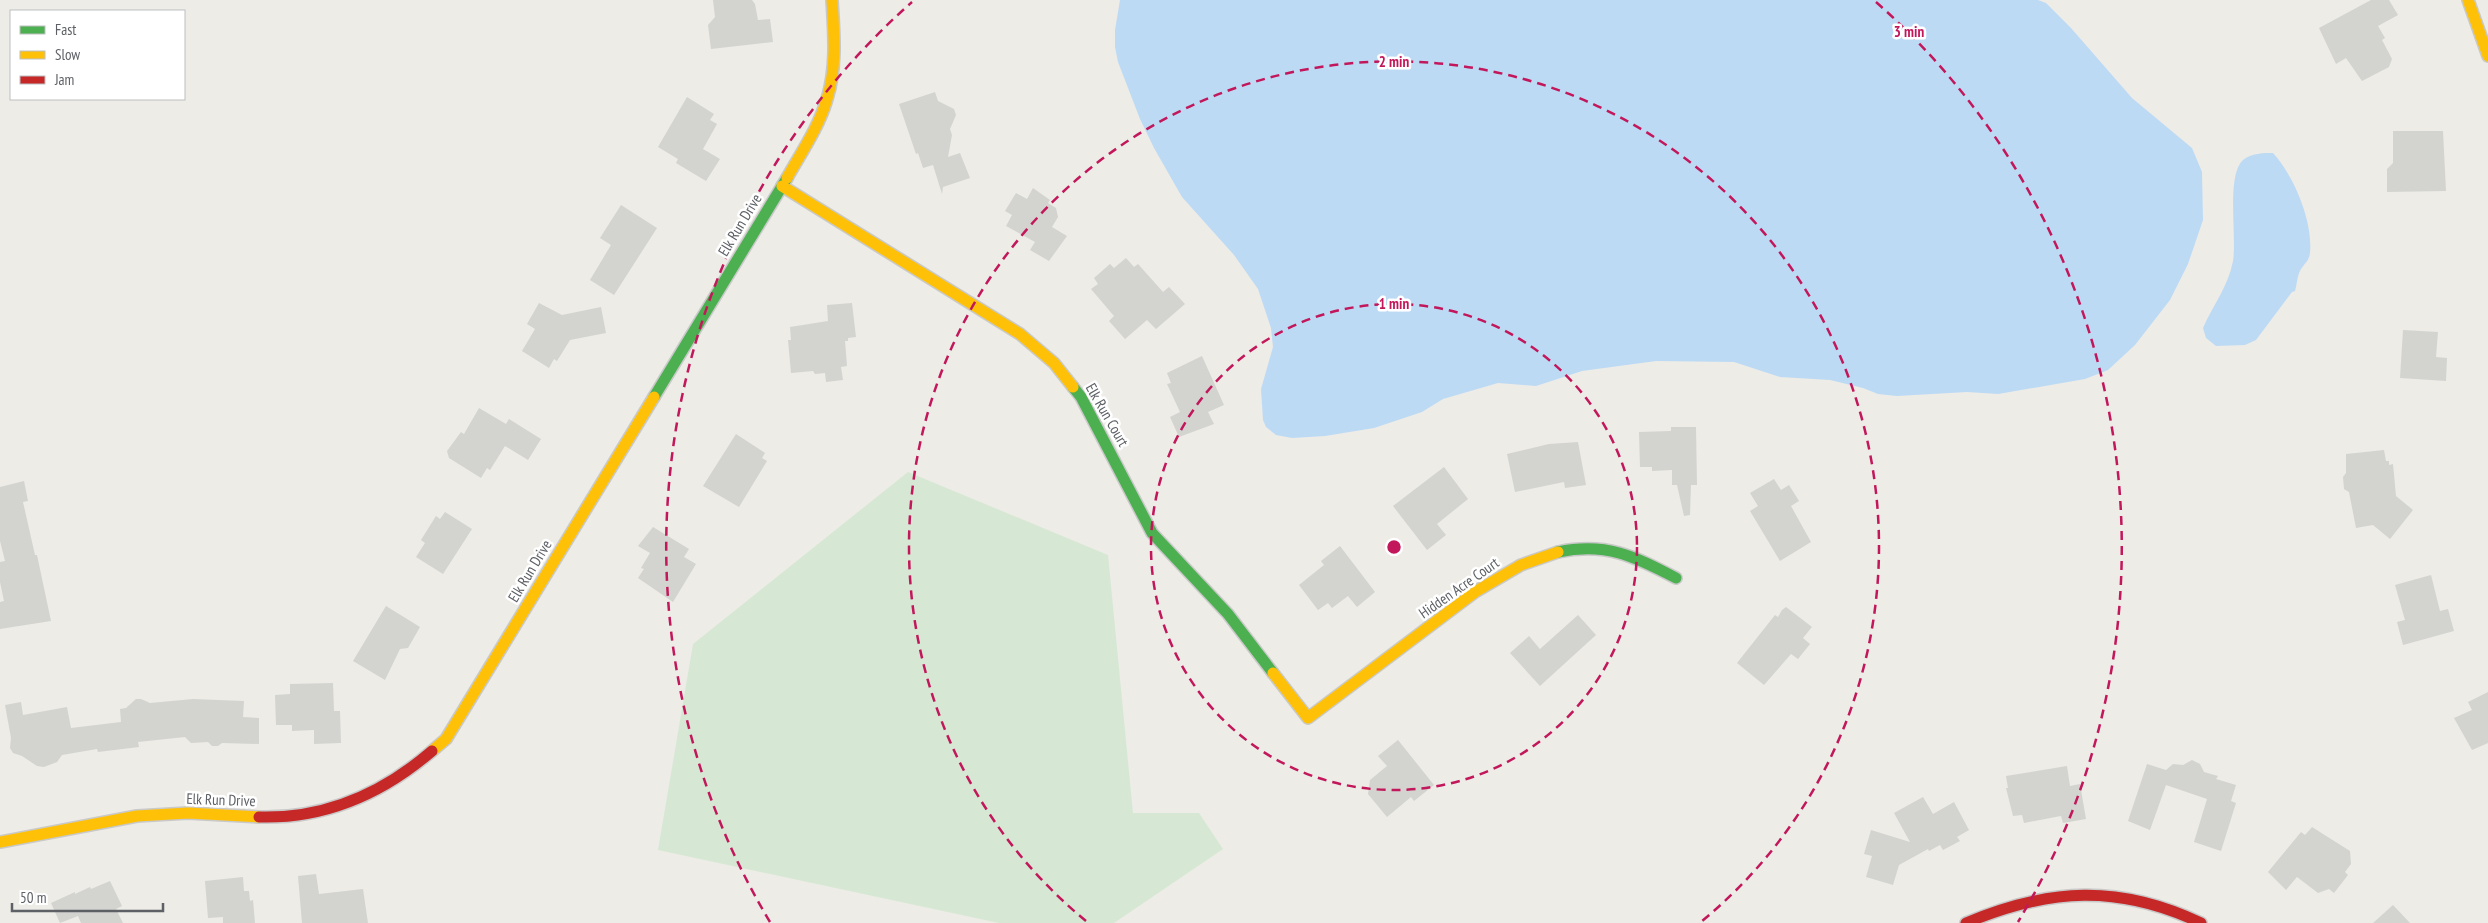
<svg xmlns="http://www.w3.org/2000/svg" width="2488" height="923" font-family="'PT Sans Narrow',sans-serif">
<rect width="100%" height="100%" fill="#edece7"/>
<!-- green -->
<path fill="#d6e8d4" d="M908 472 1108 555 1133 813H1199L1223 849 1114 923H999L658 850 693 644Z"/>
<!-- water -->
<g fill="#bddaf5">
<path d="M1120 0H2038L2046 3 2071 28 2132 98 2192 148 2202 172 2203 220 2188 264 2170 300 2135 345 2108 370 2085 379 1998 394 1967 392 1897 396 1878 394 1863 388 1830 380 1780 377 1734 362 1656 361 1582 371 1536 386 1498 383 1443 399 1422 412 1374 428 1325 436 1292 438 1276 435 1266 427 1263 420 1261 389 1273 347 1271 328 1258 289 1234 255 1182 197 1154 148 1140 119 1118 62 1115 47V30Z"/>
<path d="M2273 153C2294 176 2313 221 2310 253 2309 261 2305 263 2301 269 2297 275 2297 285 2295 291L2292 292 2256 340 2245 345 2216 346 2206 338 2203 328C2213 305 2228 287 2233 261 2237 237 2226 176 2243 160 2251 153 2264 153 2273 153Z"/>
</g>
<!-- building -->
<g fill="#d3d3d0">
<path d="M713 0H752L755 4 758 20 770 19 773 42 711 49 708 25 715 17Z"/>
<path d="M2371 0H2389L2398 15 2378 26 2385 38 2382 40 2392 59 2389 67 2362 81 2346 58 2336 64 2319 28Z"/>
<path d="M935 92 938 101 954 109 956 115 950 129 952 135 948 157 960 153 970 178 943 187 942 194 933 165 923 168 918 153 916 154 899 104Z"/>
<path d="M687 97 714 114 710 120 717 124 703 149 720 159 706 181 676 163 678 159 658 147Z"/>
<path d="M2393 131H2443L2446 191 2387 192V169L2393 163Z"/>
<path d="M1033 188 1050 200 1048 203 1056 208 1058 217 1052 227 1067 236 1049 261 1030 250 1035 242 1006 226 1012 215 1005 211 1016 193 1027 199Z"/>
<path d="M621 205 657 228 614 295 590 280 611 245 600 238Z"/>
<path d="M1126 258 1134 267 1138 264 1163 292 1169 287 1185 304 1156 329 1147 320 1125 339 1109 321 1114 316 1091 289 1098 284 1094 278 1110 264 1114 268Z"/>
<path d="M539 303 562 315 601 307 606 333 570 340 557 361 554 359 549 368 522 351 535 329 527 324Z"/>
<path d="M852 303 856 337 848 338V341H845L847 366 841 367 843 380 826 382 825 373 815 374 813 371 791 373 788 340H791L790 327 828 321 827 305Z"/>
<path d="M2403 330 2438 332 2436 357 2447 358 2446 381 2400 378Z"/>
<path d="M1202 356 1224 405 1208 412 1214 424 1179 437 1170 417 1180 412 1167 384 1171 383 1167 373Z"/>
<path d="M479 408 506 424 509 419 541 439 528 460 505 446 490 470 487 468 481 478 449 458 447 451 461 432 464 434Z"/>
<path d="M1671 427H1696L1697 485H1691L1690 515 1684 516 1677 485H1672V470L1652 471V467H1640L1639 432 1671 431Z"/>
<path d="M736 434 765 453 762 458 767 461 739 507 703 486Z"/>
<path d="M1578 442 1586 485 1565 488 1564 482 1515 492 1507 454 1549 444Z"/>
<path d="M2384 450 2386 461H2389V465L2393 464 2396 496 2413 510 2390 539 2373 525 2356 528 2349 492 2344 489 2343 477 2346 473V454Z"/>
<path d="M1444 467 1468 499 1437 524 1446 535 1427 550 1393 506Z"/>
<path d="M1774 479 1781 490 1789 485 1799 501 1791 506 1811 542 1780 561 1750 511 1758 506 1750 493Z"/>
<path d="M24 481 28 501 23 502 35 555H37L51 621 0 629V602L4 601 0 582V562L5 561 0 541V487Z"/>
<path d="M445 512 472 529 443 574 416 557 425 543 421 540 436 516 440 519Z"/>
<path d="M653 527 689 549 684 557 696 564 673 602 638 578 644 569 641 568 650 553 638 546Z"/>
<path d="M1340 546 1375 592 1357 607 1348 596 1332 608 1328 603 1318 610 1299 585 1324 565 1321 561Z"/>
<path d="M2431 575 2440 611 2448 609 2454 631 2403 645 2397 622 2405 620 2395 585Z"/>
<path d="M386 606 420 627 408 648 400 649 385 680 353 661Z"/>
<path d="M1786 607 1812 627 1803 638 1810 644 1798 659 1791 654 1764 685 1737 663 1775 615 1778 617 1782 610Z"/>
<path d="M1578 615 1596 635 1540 686 1510 653 1529 636 1540 649Z"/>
<path d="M333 683 334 711H340L341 743 314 744V730L292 731V725H276L275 695 290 694V684Z"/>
<path d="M2488 692V743L2472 750 2454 718 2472 710 2468 702Z"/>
<path d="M136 699H141L150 703 193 699 244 701 243 717 259 718V744L222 743 218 746H212L208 742 191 743 185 737 138 742 139 747 98 752 97 749 62 755 57 762 44 767 37 766 22 756 13 753 10 748 11 738 5 705 21 702 23 715 67 707 71 728 121 722 120 709 126 708Z"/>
<path d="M1398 740 1434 785 1414 801 1411 797 1387 817 1368 794 1370 780 1387 766 1378 756Z"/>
<path d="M2192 760 2200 764 2204 772 2218 776 2216 779 2236 785 2231 801 2236 803 2221 851 2194 842 2207 799 2166 785 2150 830 2128 821 2147 764 2166 770 2173 764 2183 765Z"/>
<path d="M2067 766 2070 786 2080 784 2086 819 2063 823 2061 816 2024 823 2022 815 2013 816 2006 788H2008L2006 776Z"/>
<path d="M1923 797 1933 814 1954 802 1969 830 1957 837 1960 841 1943 850 1940 845 1929 851 1928 849 1899 865 1893 885 1866 877 1872 856 1864 854 1871 830 1910 842 1894 813Z"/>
<path d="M2312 827 2350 851 2351 864 2345 872 2348 875 2334 893 2329 889 2318 893 2297 877 2286 890 2268 872 2301 832 2305 835Z"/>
<path d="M316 874 319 894 363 889 368 923H302L298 876Z"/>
<path d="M243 877 244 891H249L250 901 253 900 255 923H223V917L208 918 205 881Z"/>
<path d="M110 881 122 906 116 909 123 923H81L78 916 60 923 51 903 75 892V894L90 887 91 889Z"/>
<path d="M2393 905 2410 923H2373Z"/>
</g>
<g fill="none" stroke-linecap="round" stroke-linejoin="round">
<!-- fast casing -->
<g stroke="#c9c9c9" stroke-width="14">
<g id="fast">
<path d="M1073 387 1081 397 1152 533 1228 614 1273 673"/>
<path d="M654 397 787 178"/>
<path d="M1558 552C1606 542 1634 556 1676 578"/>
</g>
</g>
<!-- slow casing -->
<g stroke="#c9c9c9" stroke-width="14">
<g id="slow">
<path d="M2468 0 2488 56"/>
<path d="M787 178C801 153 819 127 827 99 837 67 834 33 832 0"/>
<path d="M782 186 1020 334 1054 363 1073 387"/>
<path d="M1273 673 1308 718 1475 592 1521 565 1558 552"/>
<path d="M432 751 446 739 654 397"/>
<path d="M0 842 137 816 188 813 259 817"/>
</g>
</g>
<!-- jam casing -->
<g stroke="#c9c9c9" stroke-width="14">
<g id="jam">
<path d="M259 817C325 819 382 794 432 751"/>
<path d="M1966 923C2049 888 2119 884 2201 923"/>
</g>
</g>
<!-- fast -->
<use href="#fast" stroke="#4caf50" stroke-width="11"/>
<!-- slow -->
<use href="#slow" stroke="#ffc107" stroke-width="11"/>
<!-- jam -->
<use href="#jam" stroke="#c62828" stroke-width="11"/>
</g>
<!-- distance rings -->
<g fill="none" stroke="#c2185b" stroke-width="2.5" stroke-dasharray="9 6">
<circle cx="1394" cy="547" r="243"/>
<path d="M1086 921A485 485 0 1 1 1702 921"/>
<path d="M770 922A728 728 0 0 1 912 2M1876 2A728 728 0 0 1 2018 922"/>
</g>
<g text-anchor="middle" stroke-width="5" stroke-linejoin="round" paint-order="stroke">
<!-- street labels -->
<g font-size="15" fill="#5d6065" stroke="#fff">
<text transform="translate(740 225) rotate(-59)" y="5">Elk Run Drive</text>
<text transform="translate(1107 415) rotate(60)" y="5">Elk Run Court</text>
<text transform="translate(530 571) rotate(-59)" y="5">Elk Run Drive</text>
<text transform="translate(1459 588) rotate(-35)" y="5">Hidden Acre Court</text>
<text transform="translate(221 800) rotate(2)" y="5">Elk Run Drive</text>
</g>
</g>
<circle cx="1394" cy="547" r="8" fill="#c2185b" stroke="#fff" stroke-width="2.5"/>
<g font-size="15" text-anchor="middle" font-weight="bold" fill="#c2185b" stroke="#fff" stroke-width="5" stroke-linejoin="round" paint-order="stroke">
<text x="1909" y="37">3 min</text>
<text x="1394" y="67">2 min</text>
<text x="1394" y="309">1 min</text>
</g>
<!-- legend -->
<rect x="10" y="10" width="175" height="90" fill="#ffffff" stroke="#bebfc1"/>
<rect x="20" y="26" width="25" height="8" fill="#4caf50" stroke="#bebfc1"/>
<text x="55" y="35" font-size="15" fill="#5d6065">Fast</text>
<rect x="20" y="51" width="25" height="8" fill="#ffc107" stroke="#bebfc1"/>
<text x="55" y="60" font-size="15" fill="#5d6065">Slow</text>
<rect x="20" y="76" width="25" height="8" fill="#c62828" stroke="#bebfc1"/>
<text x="55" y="85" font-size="15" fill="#5d6065">Jam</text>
<!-- scale -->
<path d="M12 903v8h151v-8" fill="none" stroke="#5d6065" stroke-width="2.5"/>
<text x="20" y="903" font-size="15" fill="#5d6065" stroke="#ffffff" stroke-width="4" paint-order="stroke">50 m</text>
</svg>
